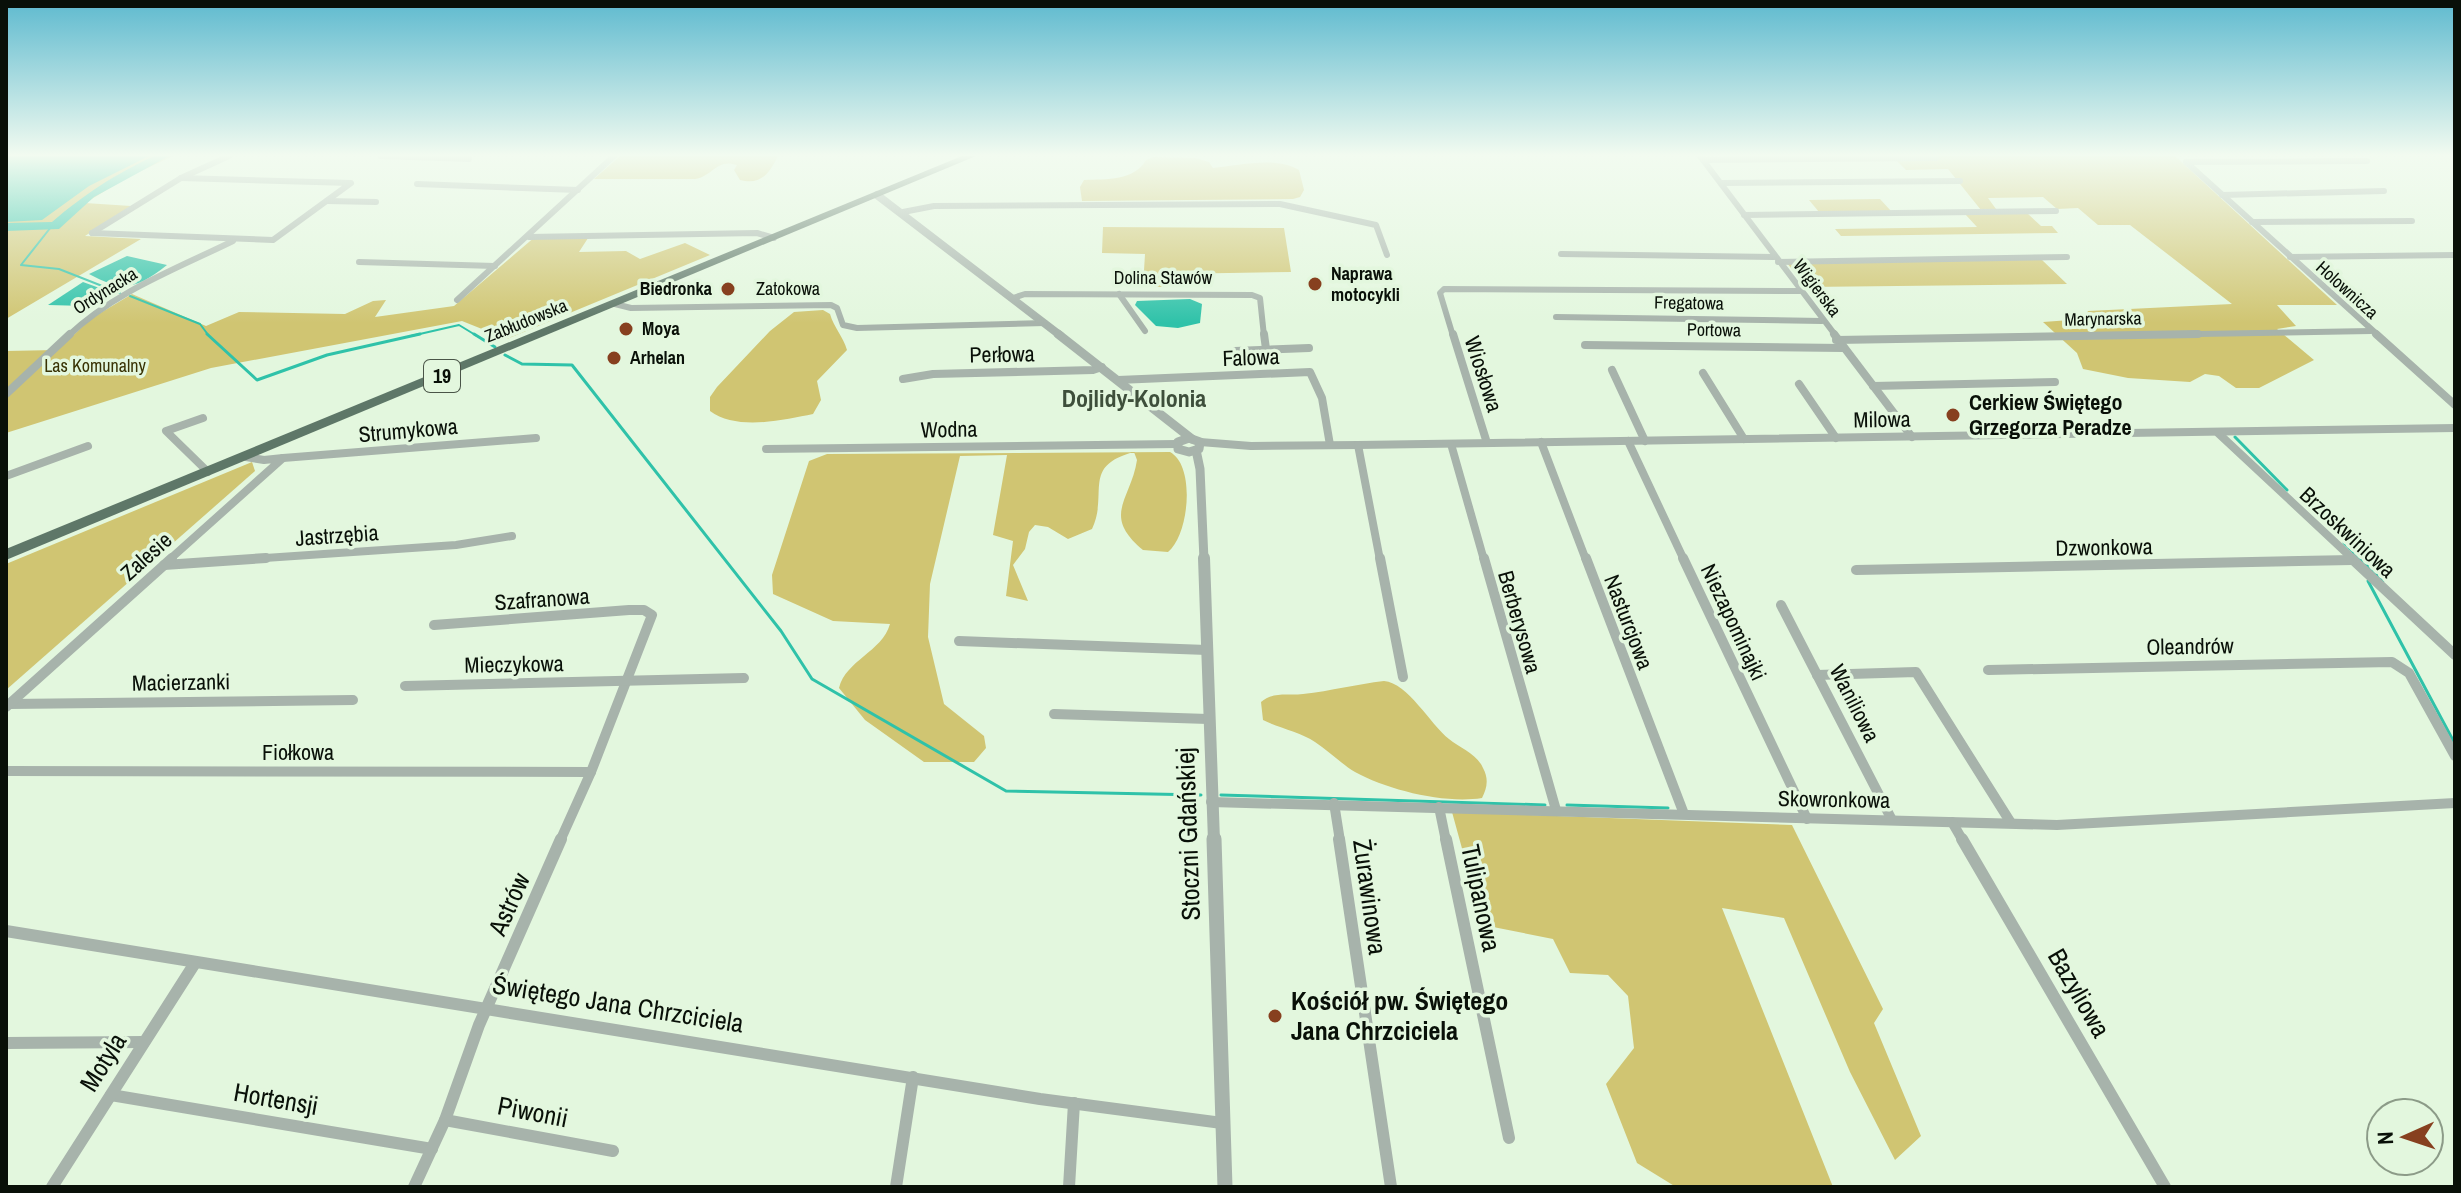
<svg xmlns="http://www.w3.org/2000/svg" width="2461" height="1193" font-family="'Archivo Narrow',sans-serif">
<rect width="100%" height="100%" fill="#e3f7de"/>
<!-- green -->
<g fill="#d0c572">
<path d="M6 156H173L128 177 85 203 131 206 85 236 141 239 6 319Z"/>
<path d="M620 156H778C769 174 761 185 740 180L734 170 737 165C717 158 713 176 695 179H594Z"/>
<path d="M1801 156H2175L2337 305H2277L2296 326 2277 329 2314 360 2259 388H2236L2219 376 2205 374 2190 382 2128 378 2083 369 2077 353 2043 322 2084 319 2088 311 2232 304 2130 225H2098L2078 208 2057 209 2043 197 1988 198 1996 209 1981 210 1948 169 1906 170 1896 160Z"/>
<path d="M1153 157 1195 158 1209 162 1213 168C1240 165 1275 156 1299 170L1304 190 1300 197 1293 199 1082 201 1080 187 1084 180C1107 179 1134 181 1146 160Z"/>
<path d="M1880 199 1891 211 1819 212 1809 200Z"/>
<path d="M2027 213 2041 226H2052L2058 233 1841 236 1835 229 1977 227 1965 214Z"/>
<path d="M1103 227 1284 228 1291 272 1170 274 1167 287H1143L1145 254 1102 253Z"/>
<path d="M590 235 579 252 626 251 640 259 685 243 710 255 507 339 462 321 211 368 6 433V351L57 350 92 318 132 294 206 326 239 312 345 314 373 301 386 300 375 317 454 306 536 236Z"/>
<path d="M2041 259 2067 284 1806 287 1787 263Z"/>
<path d="M823 310 830 314C834 328 843 336 847 350L817 381 821 400 813 414C783 420 737 431 710 411V397L717 387 770 331 794 312Z"/>
<path d="M1170 452C1196 466 1189 535 1168 552L1143 550C1101 515 1131 500 1137 460L1134 452C1081 466 1109 493 1092 529L1068 539 1048 527 1035 525 1029 532 1025 549 1013 565 1028 601 1006 596 1013 541 993 535 1007 455 960 456 930 584 928 637 944 704 984 736 986 748 974 762H924L865 720 839 688C846 660 882 652 890 624L833 621 773 594 772 575 809 461 827 454Z"/>
<path d="M252 462 255 471 6 690V564Z"/>
<path d="M1384 681C1408 683 1430 724 1449 739 1460 748 1477 754 1483 768 1489 779 1487 788 1482 798 1444 804 1388 790 1355 772 1340 763 1329 751 1315 742 1301 732 1279 728 1263 720L1261 702C1274 691 1288 696 1303 694 1331 691 1357 684 1384 681Z"/>
<path d="M1452 812 1792 825 1883 1009 1874 1023 1921 1136 1895 1160 1850 1072 1784 918 1722 908 1833 1187H1676L1637 1163 1606 1084 1634 1048 1628 996 1608 975 1570 973 1553 939 1483 925Z"/>
</g>
<!-- water -->
<g fill="#2fc2a9">
<path d="M6 156H149L89 186 42 220 6 222Z"/>
<path d="M127 256 167 265C135 290 123 292 89 274Z"/>
<path d="M83 282 105 290 109 295 86 306 48 305Z"/>
<path d="M1190 299 1202 304 1200 323 1178 328 1156 326 1135 305 1137 301Z"/>
</g>
<g fill="none" stroke-linecap="round" stroke-linejoin="round">
<!-- stream-far1 -->
<g stroke="#2fc2a9" stroke-width="2">
<path d="M51 227 21 265 59 269 120 293"/>
<path d="M130 296 200 324 209 336"/>
<path d="M411 336 459 325 477 336"/>
</g>
<!-- stream -->
<g stroke="#2fc2a9" stroke-width="3">
<path d="M207 334 257 380 327 355 420 334"/>
<path d="M474 334 495 347"/>
<path d="M505 355 522 364 572 365 781 631 812 679 1006 791 1201 795"/>
<path d="M2235 437 2287 490"/>
<path d="M2344 543 2383 581"/>
<path d="M2368 581 2455 744"/>
<path d="M1221 795 1545 805"/>
<path d="M1567 805 1668 808"/>
</g>
<!-- river -->
<path fill="#2fc2a9" fill-rule="evenodd" d="M154 156H169L94 197 59 229 6 231V223L52 222C86 193 114 175 154 156Z"/>
<!-- minor-far3 -->
<g stroke="#a7b3ab" stroke-width="6">
<path d="M381 156 469 159"/>
<path d="M1700 156 1836 336"/>
<path d="M1703 160 1936 158"/>
<path d="M2186 162 2379 336"/>
<path d="M2186 162 2367 161"/>
<path d="M1721 183 1960 181"/>
<path d="M417 184 578 190"/>
<path d="M2222 195 2384 191"/>
<path d="M327 201 376 202"/>
<path d="M903 212 934 206 1280 204 1376 225 1387 255"/>
<path d="M1744 215 2056 211"/>
<path d="M2252 222 2412 221"/>
<path d="M92 233 273 240 351 183 181 178"/>
<path d="M92 233 181 178 229 156"/>
<path d="M529 237 757 233 774 238"/>
<path d="M1561 254 1774 257"/>
<path d="M2290 257 2455 255"/>
<path d="M359 262 495 266"/>
<path d="M1778 262 2067 257"/>
<path d="M1119 294 1145 331"/>
<path d="M1013 298 1025 294 1252 295 1260 298 1264 336"/>
<path d="M457 300 614 156"/>
<path d="M615 304 631 308 831 305 837 308 843 325 857 328 1045 323"/>
<path d="M1556 317 1822 321"/>
<path d="M68 336C114 292 176 269 233 241"/>
<path d="M1453 336 1440 293 1444 289 1800 291"/>
<path d="M2079 336 2371 331"/>
</g>
<!-- minor-far2 -->
<g stroke="#a7b3ab" stroke-width="8">
<path d="M1264 334 1266 349"/>
<path d="M1453 334 1487 443"/>
<path d="M1834 334 1912 437"/>
<path d="M2376 334 2455 405"/>
<path d="M1836 340 2198 334"/>
<path d="M1585 345 1843 348"/>
<path d="M1235 351 1309 348"/>
<path d="M1612 370 1645 441"/>
<path d="M1703 373 1744 439"/>
<path d="M903 379 933 374 1093 370 1102 367"/>
<path d="M1118 380 1310 372 1322 398 1330 445"/>
<path d="M1799 384 1836 438"/>
<path d="M1873 386 2055 382"/>
<path d="M6 394 70 334"/>
<path d="M203 418 166 431 208 472"/>
<path d="M2218 433 2354 560"/>
<path d="M1628 441 1684 560"/>
<path d="M1200 442 1251 446 1358 445 2455 428"/>
<path d="M1541 442 1586 560"/>
<path d="M1451 444 1484 560"/>
<path d="M1358 445 1380 560"/>
<path d="M766 449 1177 444"/>
<path d="M283 458 536 438"/>
<path d="M6 476 88 446"/>
<path d="M169 560 283 458 264 460 246 457"/>
<path d="M237 560 456 545 512 536"/>
</g>
<!-- minor-far1 -->
<g stroke="#a7b3ab" stroke-width="10">
<path d="M1380 558 1403 677"/>
<path d="M1484 558 1556 810"/>
<path d="M1586 558 1684 814"/>
<path d="M1683 558 1807 819"/>
<path d="M2351 558 2455 655"/>
<path d="M164 565 266 558"/>
<path d="M1856 570 2352 560"/>
<path d="M1781 605 1892 820"/>
<path d="M434 625 629 610H644L652 615 591 772 560 841"/>
<path d="M959 641 1207 650"/>
<path d="M1988 670 2392 662 2409 673 2455 756"/>
<path d="M1817 675 1916 672 2011 823"/>
<path d="M405 686 744 678"/>
<path d="M9 704 353 700"/>
<path d="M6 707 172 558"/>
<path d="M1054 714 1208 719"/>
<path d="M6 771 591 772"/>
<path d="M1211 802 2057 825 2455 803"/>
<path d="M1334 803 1340 841"/>
<path d="M1439 807 1446 841"/>
<path d="M1952 822 1963 841"/>
</g>
<!-- minor -->
<g stroke="#a7b3ab" stroke-width="12">
<path d="M1339 839 1391 1187"/>
<path d="M1446 839 1509 1138"/>
<path d="M1962 839 2165 1187"/>
<path d="M6 931 1040 1099 1222 1123"/>
<path d="M6 1043 144 1042"/>
<path d="M111 1095 432 1149"/>
<path d="M445 1120 613 1151"/>
<path d="M52 1187 195 963"/>
<path d="M414 1187 445 1120 479 1025 561 839"/>
<path d="M896 1187 913 1077"/>
<path d="M1069 1187 1074 1103"/>
</g>
<!-- tertiary-far3 -->
<path stroke="#a7b3ab" stroke-width="8" d="M877 195 1061 336"/>
<!-- tertiary-far2 -->
<g stroke="#a7b3ab" stroke-width="9">
<path d="M1058 334 1192 439"/>
<path d="M1189 438 1200 442 1199 449 1189 452 1178 449V442Z"/>
<path d="M1196 450 1200 469 1204 560"/>
</g>
<!-- tertiary-far1 -->
<path stroke="#a7b3ab" stroke-width="12" d="M1204 558 1214 841"/>
<!-- tertiary -->
<path stroke="#a7b3ab" stroke-width="15" d="M1214 839 1225 1187"/>
<!-- trunk -->
<path fill="#5e7768" fill-rule="evenodd" d="M962 156H976L6 560V549Z"/>
</g>
<!-- sky -->
<linearGradient id="sky" x2="0" y2="1"><stop stop-color="#5ebacf"/><stop offset="0.48" stop-color="#f2fbf0"/><stop offset="1" stop-color="#f2fbf0" stop-opacity="0"/></linearGradient>
<rect width="2461" height="323" fill="url(#sky)"/>
<!-- markers -->
<g fill="#87401f" stroke="#e3f7de" stroke-width="3">
<circle cx="1315" cy="284" r="8"/>
<circle cx="728" cy="289" r="8"/>
<circle cx="626" cy="329" r="8"/>
<circle cx="614" cy="358" r="8"/>
<circle cx="1953" cy="415" r="8"/>
<circle cx="1275" cy="1016" r="8"/>
</g>
<g text-anchor="middle" stroke-width="7" stroke-linejoin="round" paint-order="stroke">
<!-- far-poi labels -->
<g font-size="18" font-weight="bold" fill="#091008" stroke="#e3f7de" text-anchor="start">
<text x="1331" y="280">Naprawa<tspan x="1331" dy="21">motocykli</tspan></text>
<text x="712" y="295" text-anchor="end">Biedronka</text>
<text x="642" y="335">Moya</text>
<text x="630" y="364">Arhelan</text>
</g>
<!-- far-street labels -->
<g font-size="18" fill="#091008" stroke="#e3f7de">
<text x="1163" y="284">Dolina Stawów</text>
<text transform="translate(1817 288) rotate(53)" y="6">Wigierska</text>
<text x="788" y="295">Zatokowa</text>
<text transform="translate(2347 290) rotate(42)" y="6">Holownicza</text>
<text transform="translate(105 291) rotate(-32)" y="6">Ordynacka</text>
<text transform="translate(1689 303) rotate(1)" y="6">Fregatowa</text>
<text transform="translate(2103 319) rotate(-1)" y="6">Marynarska</text>
<text transform="translate(526 321) rotate(-22)" y="6">Zabłudowska</text>
<text transform="translate(1714 330) rotate(1)" y="6">Portowa</text>
</g>
<!-- far-park labels -->
<g font-size="18" fill="#383204" stroke="#e3f7de">
<text x="95" y="372">Las Komunalny</text>
</g>
<!-- shield labels -->
<rect fill="#e3f7de" stroke="#4a5548" stroke-width="2" x="424" y="360" width="36" height="32" rx="6"/>
<g font-size="20" font-weight="bold" fill="#091008">
<text x="442" y="383">19</text>
</g>
<!-- street labels -->
<g font-size="22" fill="#091008" stroke="#e3f7de">
<text transform="translate(1002 354) rotate(-1)" y="8">Perłowa</text>
<text transform="translate(1251 357) rotate(-2)" y="8">Falowa</text>
<text transform="translate(1484 374) rotate(72)" y="8">Wiosłowa</text>
<text transform="translate(1882 419) rotate(-1)" y="8">Milowa</text>
<text transform="translate(949 429) rotate(-1)" y="8">Wodna</text>
<text transform="translate(408 430) rotate(-5)" y="8">Strumykowa</text>
<text transform="translate(2348 532) rotate(43)" y="8">Brzoskwiniowa</text>
<text transform="translate(337 535) rotate(-4)" y="8">Jastrzębia</text>
<text transform="translate(2104 547) rotate(-1)" y="8">Dzwonkowa</text>
<text transform="translate(146 556) rotate(-42)" y="8">Zalesie</text>
<text transform="translate(542 599) rotate(-4)" y="8">Szafranowa</text>
<text transform="translate(1520 622) rotate(74)" y="8">Berberysowa</text>
<text transform="translate(1629 622) rotate(69)" y="8">Nasturcjowa</text>
<text transform="translate(1734 622) rotate(65)" y="8">Niezapominajki</text>
<text transform="translate(2190 646) rotate(-1)" y="8">Oleandrów</text>
<text transform="translate(514 664) rotate(-1)" y="8">Mieczykowa</text>
<text transform="translate(181 682) rotate(-1)" y="8">Macierzanki</text>
<text transform="translate(1855 703) rotate(63)" y="8">Waniliowa</text>
<text x="298" y="760">Fiołkowa</text>
<text transform="translate(1834 799) rotate(1)" y="8">Skowronkowa</text>
</g>
<!-- poi labels -->
<g font-size="22" font-weight="bold" fill="#091008" stroke="#e3f7de" text-anchor="start">
<text x="1969" y="410">Cerkiew Świętego<tspan x="1969" dy="25">Grzegorza Peradze</tspan></text>
</g>
<!-- neighbourhood labels -->
<g font-size="24" font-weight="bold" fill="#3e4f3b" stroke="#e3f7de">
<text x="1134" y="407">Dojlidy-Kolonia</text>
</g>
<!-- near-street labels -->
<g font-size="26" fill="#091008" stroke="#e3f7de">
<text transform="translate(1188 834) rotate(-92)" y="9">Stoczni Gdańskiej</text>
<text transform="translate(1370 897) rotate(82)" y="9">Żurawinowa</text>
<text transform="translate(1481 898) rotate(78)" y="9">Tulipanowa</text>
<text transform="translate(509 904) rotate(-66)" y="9">Astrów</text>
<text transform="translate(2079 993) rotate(60)" y="9">Bazyliowa</text>
<text transform="translate(618 1004) rotate(9)" y="9">Świętego Jana Chrzciciela</text>
<text transform="translate(103 1062) rotate(-58)" y="9">Motyla</text>
<text transform="translate(276 1099) rotate(10)" y="9">Hortensji</text>
<text transform="translate(533 1112) rotate(11)" y="9">Piwonii</text>
</g>
<!-- near-poi labels -->
<g font-size="26" font-weight="bold" fill="#091008" stroke="#e3f7de" text-anchor="start">
<text x="1291" y="1010">Kościół pw. Świętego<tspan x="1291" dy="30">Jana Chrzciciela</tspan></text>
</g>
</g>
<!-- border -->
<rect width="2461" height="1193" fill="none" stroke="#091008" stroke-width="16"/>
<!-- north arrow -->
<g transform="translate(2405 1137) rotate(267)"><circle r="38" fill="#e3f7de" stroke="#8c9b88" stroke-width="2"/>
<path d="M0-6L14 30L0 20L-14 30Z" fill="#87401f"/>
<text y="-12" font-size="22" font-weight="bold" text-anchor="middle" fill="#091008">N</text>
</g>
</svg>
